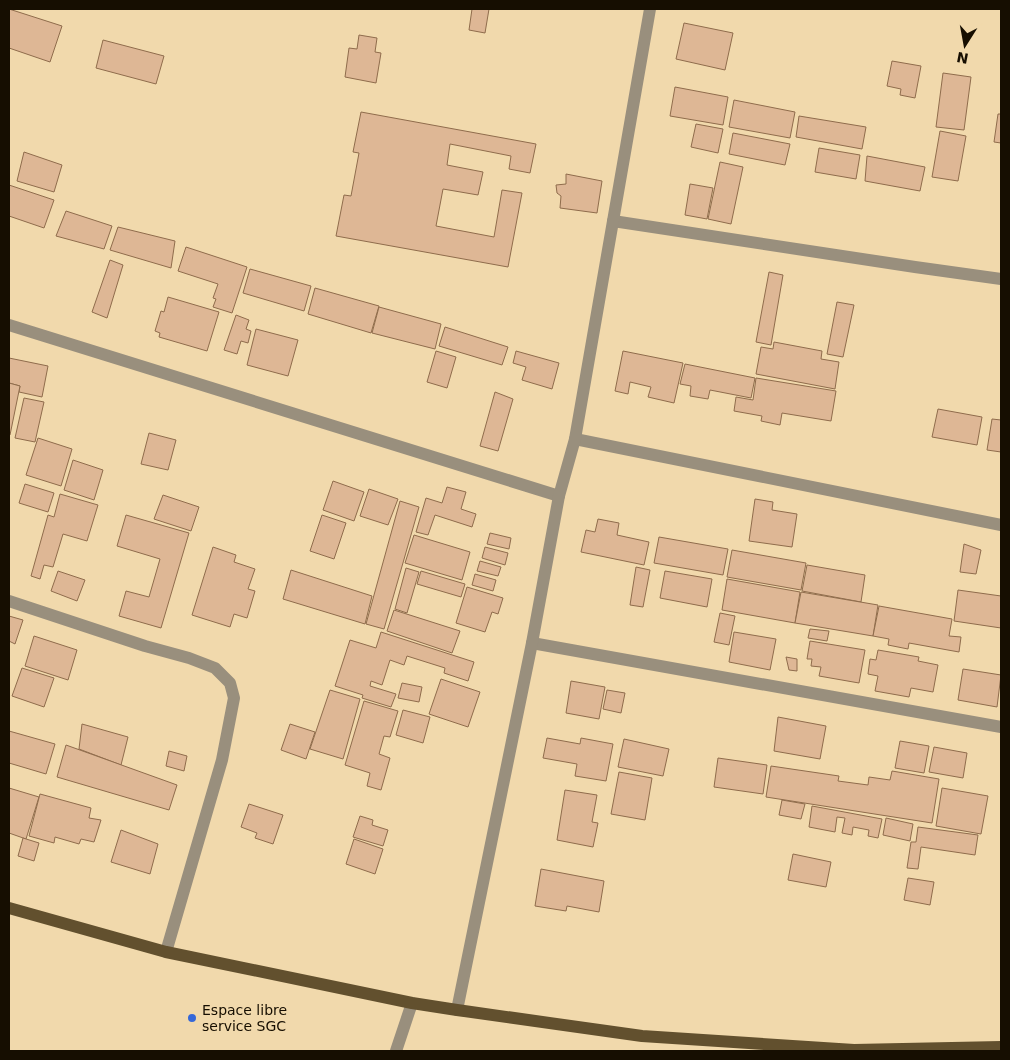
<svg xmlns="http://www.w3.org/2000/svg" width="1010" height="1060" font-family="'DejaVu Sans',sans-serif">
<rect width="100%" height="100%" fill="#f1d9ac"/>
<!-- building -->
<g fill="#deb795" stroke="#8f6c4c">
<path d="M9 9 62 26 50 62 9 48Z"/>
<path d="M472 9H489L485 33 469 30Z"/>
<path d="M684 23 733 33 725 70 676 59Z"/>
<path d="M359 35 377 38 375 52 381 53 376 83 345 77 349 48 357 49Z"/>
<path d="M103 40 164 56 156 84 96 68Z"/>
<path d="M892 61 921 66 915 98 900 95 901 89 887 86Z"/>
<path d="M943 73 971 77 964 130 936 127Z"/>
<path d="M675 87 728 97 723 125 670 116Z"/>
<path d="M734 100 795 112 790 138 729 127Z"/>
<path d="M361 112 536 144 530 173 509 169 511 156 450 144 447 165 483 172 478 195 443 189 436 226 494 237 502 190 522 193 508 267 336 236 344 195 351 196 359 153 353 152Z"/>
<path d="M998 114H1001V143L994 142Z"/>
<path d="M799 116 866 127 862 149 796 137Z"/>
<path d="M696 124 723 129 718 153 691 147Z"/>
<path d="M940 131 966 136 958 181 932 177Z"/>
<path d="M733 133 790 144 785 165 729 154Z"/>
<path d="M819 148 860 155 856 179 815 172Z"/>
<path d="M24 152 62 165 54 192 17 181Z"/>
<path d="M867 156 925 167 920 191 865 181Z"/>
<path d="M720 162 743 167 731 224 708 219Z"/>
<path d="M566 174 602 181 597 213 560 208 561 196 557 193 556 185 566 184Z"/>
<path d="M690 184 713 188 707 219 685 215Z"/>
<path d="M9 185 54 200 44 228 9 216Z"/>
<path d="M66 211 112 226 104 249 56 236Z"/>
<path d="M118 227 175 241 171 268 110 250Z"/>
<path d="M186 247 247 267 232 313 213 307 216 299 213 298 218 284 178 271Z"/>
<path d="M110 260 123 265 107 318 92 312Z"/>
<path d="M250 269 311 286 304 311 243 293Z"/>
<path d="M769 272 783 275 771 345 756 342Z"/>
<path d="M315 288 379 306 371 333 308 314Z"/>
<path d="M168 297 219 312 207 351 159 337 160 333 155 331 161 311 164 312Z"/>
<path d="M837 302 854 305 843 357 827 354Z"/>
<path d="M379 307 441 324 435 349 372 333Z"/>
<path d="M236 315 249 320 246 329 251 331 248 343 241 341 237 354 224 350Z"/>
<path d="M445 327 508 347 502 365 439 346Z"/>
<path d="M256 329 298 340 288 376 247 365Z"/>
<path d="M774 342 822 351 821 359 839 362 835 389 756 374 761 347 773 349Z"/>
<path d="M436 351 456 357 447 388 427 382Z"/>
<path d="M516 351 559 363 552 389 522 380 526 367 513 363Z"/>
<path d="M623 351 683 363 674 403 648 397 651 387 630 382 628 394 615 391Z"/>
<path d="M9 358 48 366 42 397 19 392 20 386 9 383Z"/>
<path d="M685 364 755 378 751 398 710 390 708 399 690 396 691 386 680 384Z"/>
<path d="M756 378 836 391 831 421 782 413 780 425 761 421 762 416 734 411 736 397 753 400Z"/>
<path d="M9 383 20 386 10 435H9Z"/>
<path d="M495 392 513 399 498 451 480 446Z"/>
<path d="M24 398 44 402 35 442 15 438Z"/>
<path d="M938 409 982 417 977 445 932 437Z"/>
<path d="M992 419 1001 420V452L987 450Z"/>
<path d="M149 433 176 440 168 470 141 464Z"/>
<path d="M38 438 72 449 61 486 26 475Z"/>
<path d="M73 460 103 470 94 500 64 490Z"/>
<path d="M333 481 364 492 354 521 323 510Z"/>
<path d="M25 484 54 493 48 512 19 503Z"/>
<path d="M447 487 466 492 461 509 476 514 472 527 435 515 428 535 416 532 426 498 442 503Z"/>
<path d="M369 489 398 499 388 525 360 516Z"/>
<path d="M60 494 98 505 87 541 63 534 53 567 44 565 40 579 31 576 48 515 54 517Z"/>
<path d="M163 495 199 507 191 531 154 519Z"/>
<path d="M755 499 773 502 772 510 797 514 792 547 749 541Z"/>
<path d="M400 501 419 507 384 629 366 624Z"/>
<path d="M126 515 189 533 161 628 119 616 126 591 149 597 160 559 117 546Z"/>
<path d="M322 515 346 523 334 559 310 551Z"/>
<path d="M598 519 619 523 617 535 649 542 644 565 581 552 586 530 595 532Z"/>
<path d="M490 533 511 538 509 549 487 544Z"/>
<path d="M414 535 470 552 462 580 405 563Z"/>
<path d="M659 537 728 549 723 575 654 563Z"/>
<path d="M964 544 981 550 976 574 960 572Z"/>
<path d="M213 547 236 555 234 562 255 569 248 589 255 591 247 618 234 614 230 627 192 615Z"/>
<path d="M485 547 508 553 505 565 482 558Z"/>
<path d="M732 550 806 563 801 590 727 577Z"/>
<path d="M480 561 501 567 498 576 477 571Z"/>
<path d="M807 565 865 575 861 602 802 591Z"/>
<path d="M636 567 650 570 643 607 630 605Z"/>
<path d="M406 568 419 572 407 613 395 609Z"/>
<path d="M291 570 372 596 365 624 283 599Z"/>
<path d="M58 571 85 580 77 601 51 591Z"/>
<path d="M421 571 465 584 461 597 417 584Z"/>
<path d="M665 571 712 579 707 607 660 598Z"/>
<path d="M475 574 496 580 493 591 472 585Z"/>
<path d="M727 579 800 592 795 623 722 610Z"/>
<path d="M467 587 503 598 498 614 492 612 485 632 456 623Z"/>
<path d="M958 590 1001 596V628L954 621Z"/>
<path d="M801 592 878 605 873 636 795 623Z"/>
<path d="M879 606 952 619 949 636 961 637 959 652 909 643 908 649 888 645 889 639 873 636Z"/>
<path d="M394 610 460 631 452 653 387 631Z"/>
<path d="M720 613 735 616 729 645 714 642Z"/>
<path d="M9 616 23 620 15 644 9 641Z"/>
<path d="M810 629 829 631 827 641 808 638Z"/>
<path d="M381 632 474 662 468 681 444 673 445 668 407 656 404 665 390 660 382 685 371 681 370 686 396 694 391 707 362 698 363 695 335 686 350 640 376 648Z"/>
<path d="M734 632 776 639 770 670 729 662Z"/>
<path d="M34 636 77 650 68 680 25 666Z"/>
<path d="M810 641 865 650 859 683 819 676 821 667 811 666 812 659H807Z"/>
<path d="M878 650 919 657 918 661 938 665 933 692 911 688 909 697 875 691 878 676 868 674 870 659 876 660Z"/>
<path d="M786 657 797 659V671L789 670Z"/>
<path d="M22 668 54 678 44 707 12 696Z"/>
<path d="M963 669 1001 675 997 707 958 700Z"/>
<path d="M441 679 480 692 468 727 429 714Z"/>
<path d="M571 681 605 687 599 719 566 713Z"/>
<path d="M402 683 422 687 419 702 398 698Z"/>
<path d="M330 690 360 699 343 759 310 749Z"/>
<path d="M607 690 625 693 621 713 603 709Z"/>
<path d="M364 701 398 711 390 737 384 736 379 754 390 758 381 790 367 786 370 773 345 765Z"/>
<path d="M403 710 430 717 423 743 396 735Z"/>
<path d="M778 717 826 726 820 759 774 751Z"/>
<path d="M82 724 128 737 121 765 79 749Z"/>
<path d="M290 724 315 732 306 759 281 750Z"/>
<path d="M9 731 55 744 46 774 9 763Z"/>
<path d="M547 738 580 744 581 738 613 744 606 781 575 776 577 764 543 758Z"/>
<path d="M624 739 669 749 663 776 618 767Z"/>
<path d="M900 741 929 746 924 773 895 768Z"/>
<path d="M66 745 177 785 169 810 57 777Z"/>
<path d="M934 747 967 753 963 778 929 772Z"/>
<path d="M169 751 187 756 184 771 166 766Z"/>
<path d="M718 758 767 765 763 794 714 787Z"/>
<path d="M771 766 839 776 838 781 868 785 869 777 890 780 892 771 939 779 932 823 766 797Z"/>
<path d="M619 772 652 778 645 820 611 814Z"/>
<path d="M9 788 39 797 26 839 9 833Z"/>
<path d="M942 788 988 796 981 834 936 826Z"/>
<path d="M565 790 597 795 592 822 598 823 593 847 557 840Z"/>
<path d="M40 794 91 808 89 818 101 820 94 842 81 839 79 844 55 837 54 843 29 836Z"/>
<path d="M782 800 805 804 801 819 779 815Z"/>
<path d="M249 804 283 815 273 844 255 838 257 833 241 827Z"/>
<path d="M812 806 882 819 878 838 868 836 869 830 853 827 852 835 842 833 845 818 837 817 835 832 809 827Z"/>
<path d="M360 816 373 820 372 825 388 830 383 846 353 837Z"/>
<path d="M886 818 913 824 910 841 883 835Z"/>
<path d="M918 827 978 835 975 855 921 847 918 869 907 868 911 842H916Z"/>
<path d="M121 830 158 844 150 874 111 862Z"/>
<path d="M23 838 39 843 34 861 18 856Z"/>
<path d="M354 839 383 849 375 874 346 864Z"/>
<path d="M793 854 831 862 826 887 788 880Z"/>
<path d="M541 869 604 881 599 912 567 906 566 911 535 906Z"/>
<path d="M908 878 934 882 930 905 904 900Z"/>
</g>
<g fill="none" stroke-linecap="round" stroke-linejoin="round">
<!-- minor -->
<g stroke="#998f7d" stroke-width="12">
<path d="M613 221 915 267 1001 279"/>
<path d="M9 325 559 496"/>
<path d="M575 439 1001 525"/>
<path d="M9 601 145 646 189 658 215 668 230 683 234 698 222 760 166 952"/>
<path d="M532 643 1001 727"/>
<path d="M457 1010 532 643 559 496 575 439 650 9"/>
<path d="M396 1051 412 1003"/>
</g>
<!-- primary -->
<path stroke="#62502e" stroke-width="12" d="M9 908 166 952 412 1003 457 1010 642 1036 854 1050 1001 1047"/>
</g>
<!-- markers -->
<circle fill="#3668d8" stroke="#f1d9ac" stroke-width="2" cx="192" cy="1018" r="5"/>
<g text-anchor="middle" stroke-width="5" stroke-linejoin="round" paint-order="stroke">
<!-- poi labels -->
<g font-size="14" fill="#160e01" stroke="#f1d9ac" text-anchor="start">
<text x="202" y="1015">Espace libre<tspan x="202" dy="16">service SGC</tspan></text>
</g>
</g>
<!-- border -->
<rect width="1010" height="1060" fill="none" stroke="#160e01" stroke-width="20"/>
<!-- north arrow -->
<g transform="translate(965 45) rotate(191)" stroke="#f1d9ac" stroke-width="4" paint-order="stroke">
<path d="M0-4L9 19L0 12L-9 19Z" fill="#160e01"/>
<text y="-8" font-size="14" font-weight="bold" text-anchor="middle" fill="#160e01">N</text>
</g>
</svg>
